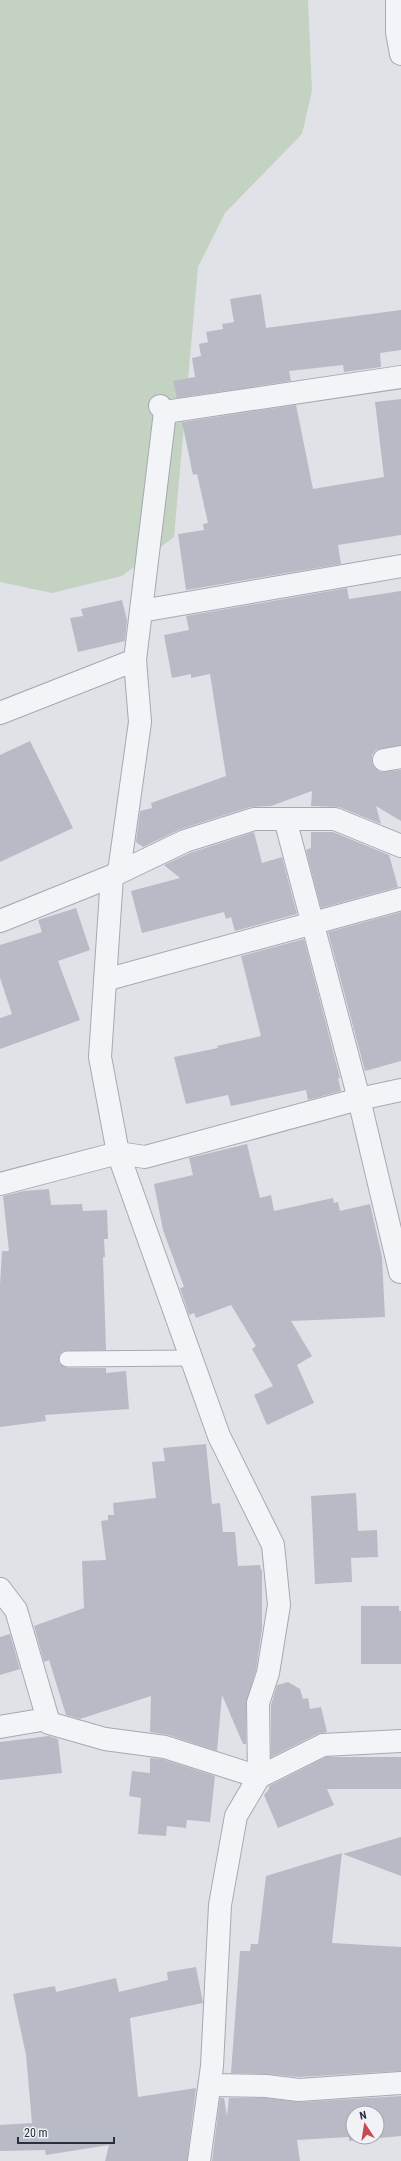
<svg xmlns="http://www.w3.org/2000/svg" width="401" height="2161" font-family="'Roboto Condensed',sans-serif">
<rect width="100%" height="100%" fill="#e0e2e8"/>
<!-- green -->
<path fill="#c4d2c2" d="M0 0H308L312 91 302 134 225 213 198 267 174 537 122 576 52 593 0 582Z"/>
<!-- building -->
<g fill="#b8bbc5" fill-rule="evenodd">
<path d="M261 294 266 328 401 310V350L380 353 381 367 344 372 343 365 289 371 291 381 177 398 173 381 195 377 192 358 201 356 199 344 208 342 206 332 223 329 222 324 234 322 230 299Z"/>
<path d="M401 399V535L338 545 341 564 186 590 178 534 204 530 203 524 208 523 197 474 193 475 182 422 296 405 313 489 384 477 375 402Z"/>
<path d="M347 588 349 599 401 591V745L376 750 372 755V762L375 768 380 772 401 770V821L376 806 381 824 339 807 311 806 312 791 271 806 250 807 181 829 143 847 136 842 140 811 152 808 151 803 226 776 210 674 191 678V674L172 678 164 635 189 630 186 616Z"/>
<path d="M122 600 127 620 125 641 78 652 70 618 83 616 81 609Z"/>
<path d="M30 741 73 828 0 862V755Z"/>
<path d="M254 832 262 863 282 857 297 914 235 931 231 917 226 919 224 912 142 933 131 891 180 878 164 865 190 853Z"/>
<path d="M311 832H333L389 855 398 887 321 908 306 850 311 848Z"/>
<path d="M76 908 90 950 58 961 80 1020 0 1049V1018L12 1014 0 978V945L42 932 38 920Z"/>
<path d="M401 912V1061L365 1071 328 932Z"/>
<path d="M304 939 340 1078H338L341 1091 308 1100 306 1090 231 1106 228 1095 186 1104 174 1057 218 1048 217 1046 261 1036 241 956Z"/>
<path d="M247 1144 260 1198 271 1195 274 1211 333 1198 334 1203 338 1202 340 1211 370 1204 382 1257 385 1317 291 1321 312 1356 297 1365 314 1403 267 1425 254 1395 273 1386 252 1349 256 1346 231 1305 196 1318 194 1313 189 1315 180 1288 184 1287 163 1230 154 1184 193 1175 189 1158Z"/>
<path d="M49 1189 51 1205 82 1204 83 1211 107 1210 108 1239H104L105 1257H103L106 1350 63 1351 59 1355V1363L67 1368H106V1373L126 1371 129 1409 45 1415 46 1421 0 1427V1285L2 1251H9L3 1196 24 1191Z"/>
<path d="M206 1444 212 1504 220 1503 223 1532H235L238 1566 260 1565 261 1570H262V1629L256 1670 246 1703V1744H243L222 1695 217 1751 169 1735 150 1732 151 1696 80 1719 66 1715 49 1660 44 1662 34 1626 84 1608 82 1561 106 1560 101 1521 108 1520V1515H114L113 1503 156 1498 152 1462 165 1461 163 1448Z"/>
<path d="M356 1493 358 1531 377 1530 378 1557 351 1558 352 1582 315 1584 311 1496Z"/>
<path d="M361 1606H399V1611H401V1664H361Z"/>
<path d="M10 1634 20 1669 0 1675V1637Z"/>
<path d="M288 1682 300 1689 303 1699 308 1698 310 1709 321 1707 327 1732 317 1734 271 1757V1705L277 1685Z"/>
<path d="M49 1736 58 1739 62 1773 0 1780V1742Z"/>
<path d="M326 1757H401V1789H327L334 1805 278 1828 264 1795 269 1789V1786Z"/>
<path d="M150 1758 162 1759 215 1776 210 1822 187 1820 186 1828 167 1826 166 1836 138 1834 141 1798 129 1796 132 1771 150 1773Z"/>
<path d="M401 1837V1876L343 1854Z"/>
<path d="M342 1853 332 1943 401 1947V2071L299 2077 267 2074 231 2073 240 1951H250L251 1944H258L266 1876Z"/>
<path d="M196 1967 203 2003 130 2018 138 2097 196 2088 187 2161H105L109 2145 46 2155 45 2150 0 2151V2125L32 2123 26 2055 13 1994 55 1986 56 1992 116 1978 119 1992 168 1980 167 1972Z"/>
<path d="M401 2096V2136L349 2141V2137L297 2140 300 2161H212L220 2098H224L227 2116 229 2098H265L300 2102ZM353 2113H377V2137H353Z"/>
</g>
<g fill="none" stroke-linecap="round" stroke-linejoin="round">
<!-- lane casing -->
<g stroke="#a6a9b2" stroke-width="17">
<path id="lane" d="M67 1359 191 1358"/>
</g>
<!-- street casing -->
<g stroke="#a6a9b2" stroke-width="24">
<g id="street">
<path d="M397 0V32L401 54"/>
<path d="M165 412 401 377"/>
<path d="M141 611 401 566"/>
<path d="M0 713 135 660"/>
<path d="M384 760 401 757"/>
<path d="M285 819 359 1099 400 1272"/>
<path d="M119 872 140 722 135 660 165 412 160 406"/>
<path d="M112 876 100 1057 118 1153 219 1436 273 1545 279 1605 268 1673 258 1703 259 1777 236 1816 220 1905 212 2066 199 2161"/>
<path d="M0 921 112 876 185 841 254 819H335L401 846"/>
<path d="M105 980 401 899"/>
<path d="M0 1184 118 1153 145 1157 359 1099 401 1090"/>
<path d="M0 1589 16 1610 49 1723 105 1739 165 1747 259 1777 323 1745 401 1741"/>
<path d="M0 1727 47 1719"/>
<path d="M210 2085 266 2086 299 2090 401 2083"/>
</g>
</g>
<!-- lane -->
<use href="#lane" stroke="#f3f4f7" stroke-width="15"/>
<!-- street -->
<use href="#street" stroke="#f3f4f7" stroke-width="22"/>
</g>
<!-- north arrow -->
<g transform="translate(365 2125) rotate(348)"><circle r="19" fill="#f0f2f6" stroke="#a1a4ad"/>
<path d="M0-3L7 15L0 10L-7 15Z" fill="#c84b50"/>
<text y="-6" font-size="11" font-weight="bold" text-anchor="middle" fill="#2a2f3f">N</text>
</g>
<!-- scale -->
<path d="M18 2137v6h96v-6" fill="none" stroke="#2a2f3f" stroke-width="2"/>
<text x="24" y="2137" font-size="12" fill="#2a2f3f" stroke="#f0f2f6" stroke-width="3" paint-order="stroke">20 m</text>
</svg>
